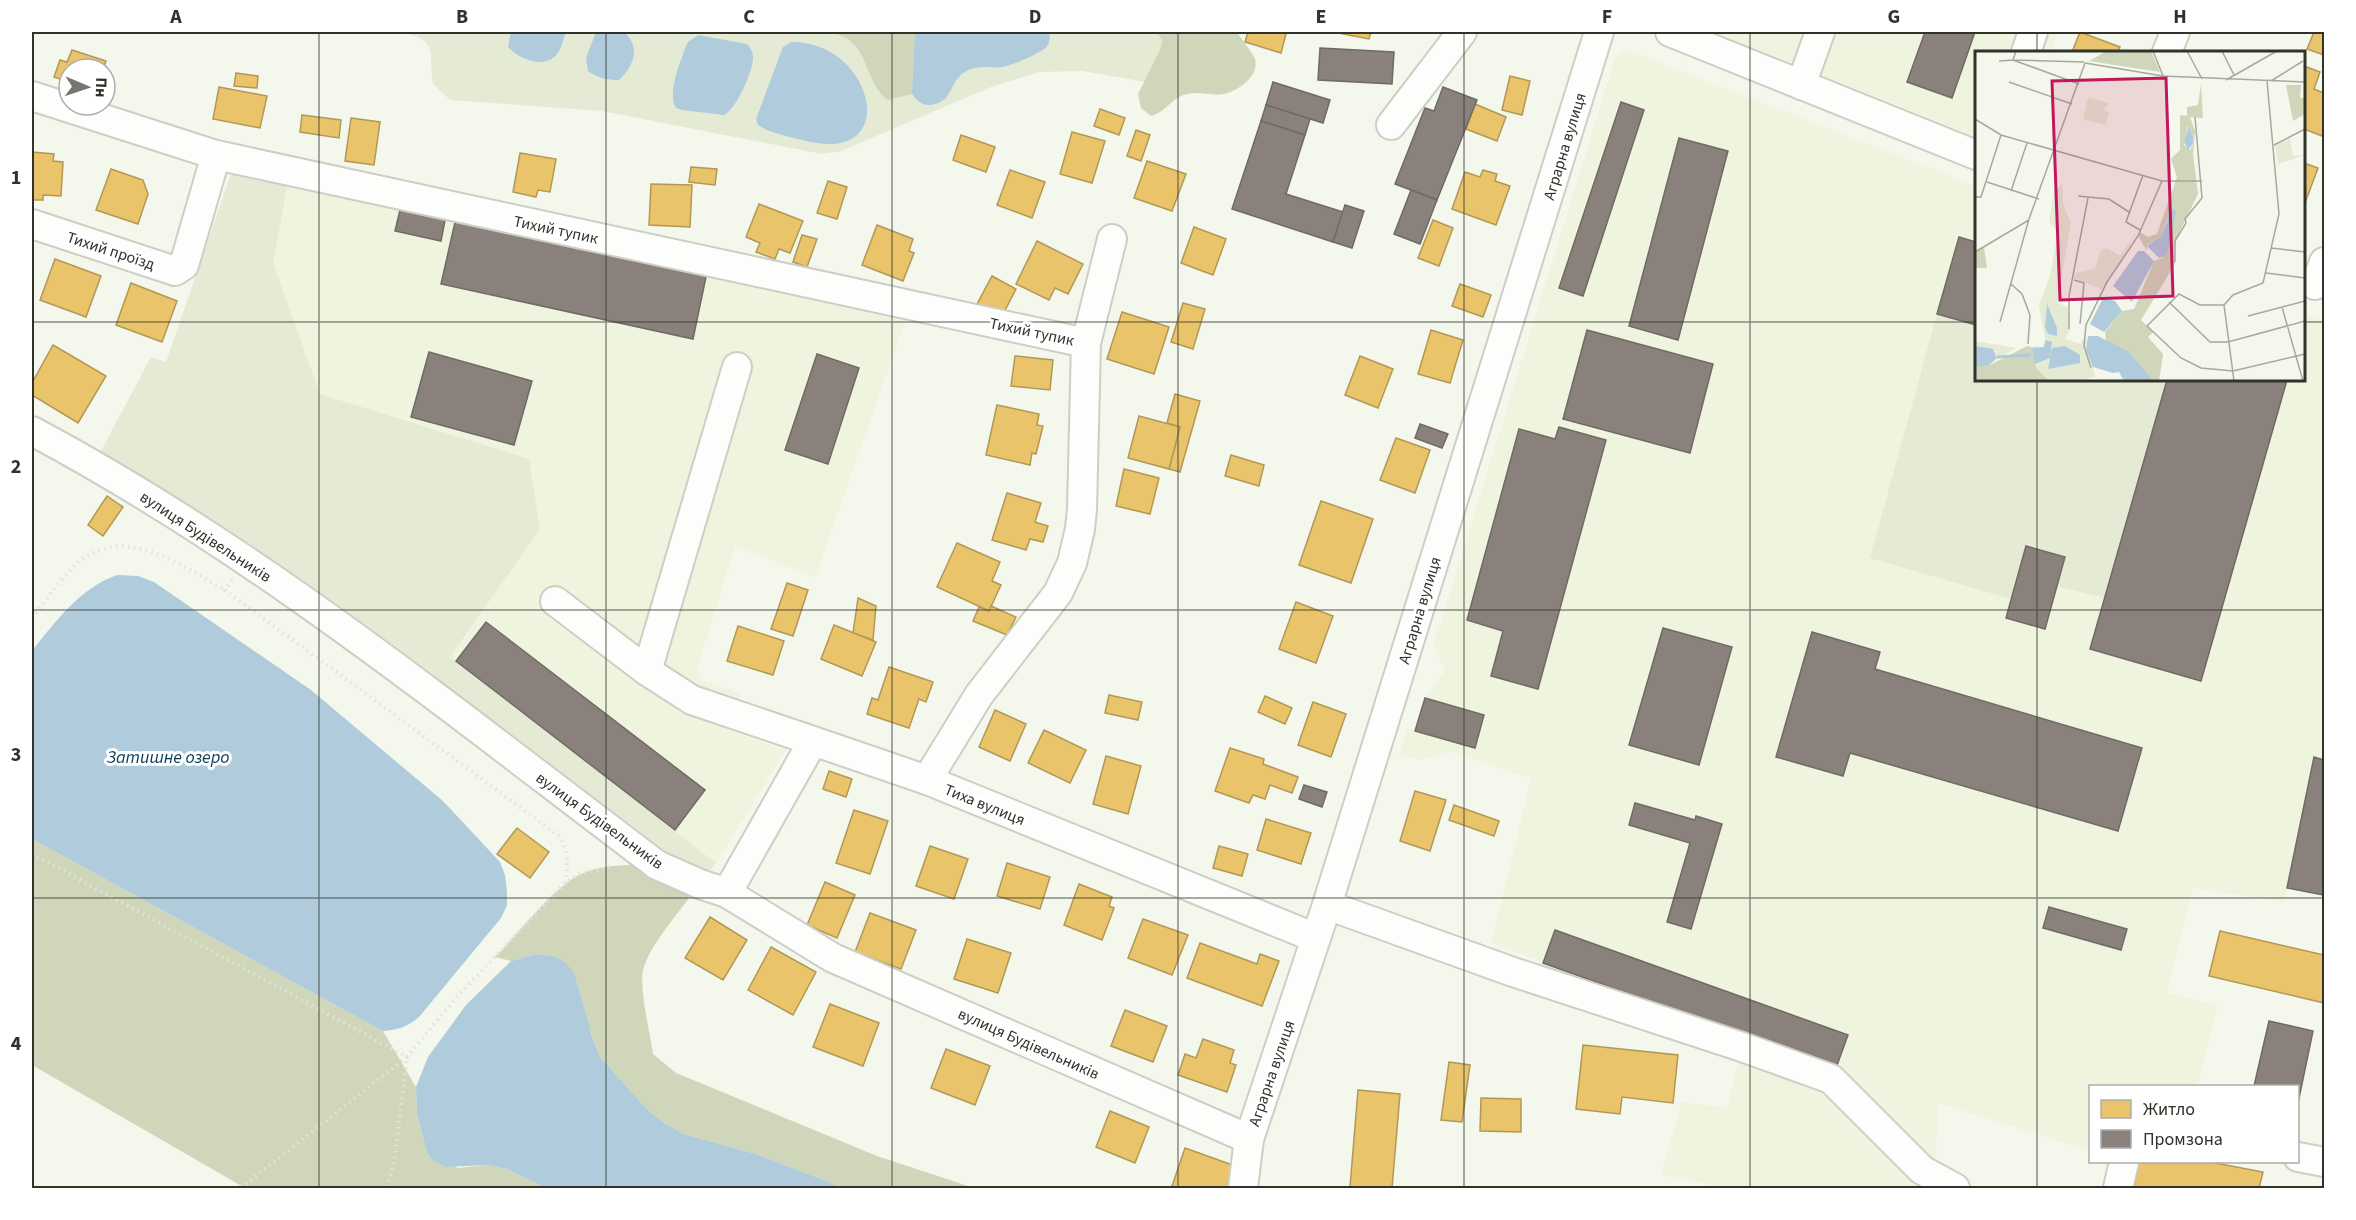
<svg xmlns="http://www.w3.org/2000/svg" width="2356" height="1220" font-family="'Source Sans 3',sans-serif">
<rect width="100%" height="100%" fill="#f4f7eb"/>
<!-- built -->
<g fill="#eef4de">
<path d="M1670 32H2058L2050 52H1976V155Z"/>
<path d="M1624 49 1976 186V380H2304V313L2324 322V760L2313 758 2284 902 2193 888 2167 993 2218 1005 2197 1086H2090V1144L2083 1149 1939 1103 1935 1166 1964 1188H1724L1662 1174 1681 1102 1727 1108 1745 1035 1491 943 1531 779 1450 751 1421 760 1399 755 1408 729 1415 730 1425 698 1445 671 1434 645 1615 59Z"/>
<path d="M288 182 911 305 815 577 735 546 697 669 703 681 741 693 727 730 786 750 716 863 450 657 540 529 529 459 320 394 273 263Z"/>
</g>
<!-- green -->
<g fill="#e5ead5">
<path d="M398 32H1228L1255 58C1255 81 1238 93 1216 94L1082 71 1039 72 991 87 841 151 822 154 602 111 450 100 433 84C429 50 438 38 398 32Z"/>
<path d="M236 159 288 182 273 263 320 394 529 459 540 529 450 657 716 863 700 884 93 466 151 357 166 362Z"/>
<path d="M1937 314 1976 325V380H2167L2105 598 2057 586 2065 557 2026 546 2011 599 1870 558Z"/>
</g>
<!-- forest -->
<g fill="#cfd6ba">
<path d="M825 32H915L912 94 888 100C866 85 869 49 844 37 838 34 831 33 825 32Z"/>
<path d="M1157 32H1237C1240 37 1254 55 1255 59 1260 75 1238 91 1224 94 1212 96 1199 91 1187 94 1172 97 1165 113 1151 116L1141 108 1138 94 1161 48 1162 40Z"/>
<path d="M32 839 383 1031 416 1087 417 1114 427 1153 458 1168 487 1165 507 1169 546 1188H245L32 1065Z"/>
<path d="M657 865 700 884C682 909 651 942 643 970 639 988 650 1033 653 1054L676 1073 877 1156 974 1188H840L829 1182 756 1154 684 1134 664 1123 646 1108 600 1057 566 963 553 956 536 954 511 961 495 957C516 936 554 887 579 875 602 863 632 865 657 865Z"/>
</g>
<!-- water -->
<g fill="#afcbdc">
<path d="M511 32H566C564 38 562 45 559 51 548 71 520 60 508 47Z"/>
<path d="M596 32H624C641 47 634 66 619 80 606 80 598 78 588 71L586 58Z"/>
<path d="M915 32H1049C1050 36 1050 41 1048 45 1043 53 1012 65 1002 67 993 68 983 66 974 68 947 76 957 98 935 104 924 107 919 103 912 94Z"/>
<path d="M698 35 747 44C750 48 753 51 753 57 754 69 736 110 724 115L682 110 676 108C667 92 680 65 685 48L688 42Z"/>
<path d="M791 42C874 40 905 168 802 140 787 136 770 133 758 125L756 119 783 47Z"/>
<path d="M117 575 138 576 154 582 311 690 443 801 500 862 505 875 507 892V905L501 918 419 1017C407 1027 398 1030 383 1031L32 839V651C55 622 80 588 117 575Z"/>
<path d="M536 954 554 956 566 963 574 973 592 1036 600 1057 646 1108 664 1123 684 1134 756 1154 829 1182 840 1188H546L507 1169 487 1165 446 1167 434 1161 427 1153 417 1114 416 1087 428 1057 466 1005 511 961Z"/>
</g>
<!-- homes -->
<g fill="#e9c46a" stroke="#b29857" stroke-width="1.5">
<path d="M1248 32H1278L1286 34 1281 53 1245 42Z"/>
<path d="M1333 32H1371L1369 39Z"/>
<path d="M2080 32 2120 47 2118 52H2072Z"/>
<path d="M2314 32H2324V55L2307 49Z"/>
<path d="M72 50 106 61 103 69H69V82L54 77 60 60 67 62Z"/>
<path d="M2304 66 2320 72 2314 89 2324 93V130L2322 136 2304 129Z"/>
<path d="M236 73 258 76 257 88 234 86Z"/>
<path d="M1510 76 1530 81 1522 115 1502 110Z"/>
<path d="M219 87 267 96 260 128 213 119Z"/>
<path d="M1475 104 1506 117 1497 141 1466 129Z"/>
<path d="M1100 109 1125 118 1119 135 1094 126Z"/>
<path d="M302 115 341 120 339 138 300 132Z"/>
<path d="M351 118 380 122 374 165 345 161Z"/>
<path d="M1136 130 1150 135 1141 161 1127 156Z"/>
<path d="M1072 132 1105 141 1092 183 1060 174Z"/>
<path d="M961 135 995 147 986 172 953 160Z"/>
<path d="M32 152 54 154 53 161 63 162 61 196 43 195V200H32Z"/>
<path d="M520 153 556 159 550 192 538 190 536 197 513 192Z"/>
<path d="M1147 161 1186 174 1172 211 1134 198Z"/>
<path d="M2304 163 2318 168 2305 203H2304Z"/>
<path d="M691 167 717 169 715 185 689 182Z"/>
<path d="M111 169 143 180 148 194 138 224 96 210Z"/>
<path d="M1010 170 1045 182 1032 218 997 205Z"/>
<path d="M1483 170 1497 174 1495 181 1510 186 1496 225 1452 209 1465 172 1480 177Z"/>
<path d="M828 181 847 187 837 219 817 213Z"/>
<path d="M651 184 692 185 690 227 649 225Z"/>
<path d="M759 204 803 221 790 253 779 249 775 259 756 252 760 243 746 237Z"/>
<path d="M1433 220 1453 228 1439 266 1418 258Z"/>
<path d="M877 225 913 239 909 251 914 253 903 281 862 265Z"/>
<path d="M1194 227 1226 239 1213 275 1181 263Z"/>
<path d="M802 235 817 239 807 267 793 262Z"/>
<path d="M1037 241 1083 264 1068 294 1055 288 1049 300 1016 284Z"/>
<path d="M55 259 101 276 86 317 40 300Z"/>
<path d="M992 276 1016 289 999 322 987 309 977 304Z"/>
<path d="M131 283 177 301 162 342 116 325Z"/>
<path d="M1460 284 1491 295 1483 317 1452 306Z"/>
<path d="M1183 303 1205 309 1193 349 1171 342Z"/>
<path d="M1122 312 1169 327 1154 374 1107 359Z"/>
<path d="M1431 330 1463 340 1450 383 1418 374Z"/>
<path d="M53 345 106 376 78 423 32 395V383Z"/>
<path d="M1015 356 1053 360 1050 390 1011 386Z"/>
<path d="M1360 356 1393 369 1378 408 1345 395Z"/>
<path d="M1175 394 1200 401 1180 472 1169 469 1180 427 1167 423Z"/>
<path d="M997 405 1039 414 1037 425 1043 426 1036 454 1032 453 1030 465 986 455Z"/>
<path d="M1139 416 1180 427 1169 469 1128 458Z"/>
<path d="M1396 438 1430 450 1415 493 1380 480Z"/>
<path d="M1231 455 1264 465 1259 486 1225 476Z"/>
<path d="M1124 469 1159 478 1150 514 1116 506Z"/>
<path d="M1007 493 1041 503 1035 522 1048 526 1043 542 1030 539 1026 550 992 540Z"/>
<path d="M107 496 123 507 103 536 88 525Z"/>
<path d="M1321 501 1373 519 1351 583 1299 565Z"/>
<path d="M957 543 1000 562 992 581 1001 585 989 611 937 587Z"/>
<path d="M787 583 808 590 793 636 771 629Z"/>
<path d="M858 598 876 606 873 640 853 633Z"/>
<path d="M1296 602 1333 616 1316 663 1279 649Z"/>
<path d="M991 606 1016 617 1007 635 973 621 979 607 989 611Z"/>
<path d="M834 625 876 642 862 676 821 659Z"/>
<path d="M738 626 784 641 773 675 727 661Z"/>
<path d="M889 667 933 682 926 702 919 699 909 728 867 714 872 698 878 700Z"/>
<path d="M1109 695 1142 702 1138 720 1105 713Z"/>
<path d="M1265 696 1292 708 1285 724 1258 712Z"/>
<path d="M1313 702 1346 714 1331 757 1298 745Z"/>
<path d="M995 710 1026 724 1010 761 979 747Z"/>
<path d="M1044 730 1086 750 1070 783 1028 763Z"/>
<path d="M1230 748 1264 759 1263 764 1298 777 1292 793 1270 785 1265 799 1253 795 1249 803 1215 791Z"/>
<path d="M1106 756 1141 766 1128 814 1093 804Z"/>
<path d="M829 771 852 779 846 797 823 789Z"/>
<path d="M1415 791 1446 800 1430 851 1400 841Z"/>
<path d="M1454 805 1499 821 1494 836 1449 820Z"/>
<path d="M854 810 888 821 870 874 836 863Z"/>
<path d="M1266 819 1311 833 1301 864 1257 850Z"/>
<path d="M517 828 549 852 530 878 497 854Z"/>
<path d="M930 846 968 859 954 899 916 886Z"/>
<path d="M1219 846 1248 854 1242 876 1213 868Z"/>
<path d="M1007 863 1050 877 1040 909 997 896Z"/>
<path d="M825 882 855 895 837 938 807 925Z"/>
<path d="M1079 884 1112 897 1109 906 1114 908 1102 940 1064 925Z"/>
<path d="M870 913 916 930 901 969 855 952Z"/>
<path d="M710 917 747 940 723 980 685 958Z"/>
<path d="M1143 919 1188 935 1172 975 1128 958Z"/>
<path d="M2220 931 2324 955V1003L2209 976Z"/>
<path d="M967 939 1011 953 998 993 954 979Z"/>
<path d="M1200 943 1257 964 1260 954 1279 961 1262 1006 1187 978Z"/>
<path d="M771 947 816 972 793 1015 748 990Z"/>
<path d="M830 1004 879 1023 863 1066 813 1047Z"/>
<path d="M1125 1010 1167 1026 1153 1062 1111 1046Z"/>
<path d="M1203 1039 1234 1050 1230 1063 1236 1065 1227 1092 1178 1075 1185 1054 1196 1058Z"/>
<path d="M1583 1045 1678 1055 1673 1103 1622 1097 1620 1114 1576 1109Z"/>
<path d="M946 1049 990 1066 975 1105 931 1088Z"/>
<path d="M1449 1062 1470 1065 1462 1122 1441 1120Z"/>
<path d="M1358 1090 1400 1094 1392 1188 1350 1187Z"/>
<path d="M1481 1098 1521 1099V1132L1480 1131Z"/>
<path d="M1110 1111 1149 1127 1135 1163 1096 1147Z"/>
<path d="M1185 1148 1238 1167 1230 1188H1178L1172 1186Z"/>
<path d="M2139 1162H2210L2263 1172 2259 1188H2134Z"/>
</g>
<!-- industry -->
<g fill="#8a817c" stroke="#6f6a64" stroke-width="1.5">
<path d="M1925 32H1975L1952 98 1907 82Z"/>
<path d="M1320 48 1394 52 1392 84 1318 80Z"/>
<path d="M1273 82 1330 100 1323 123 1266 105Z"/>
<path d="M1443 87 1477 100 1437 200 1395 184 1425 108 1434 111Z"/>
<path d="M1621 102 1644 110 1583 296 1559 288Z"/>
<path d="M1266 105 1310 119 1305 135 1261 121Z"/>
<path d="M1261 121 1305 135 1286 194 1343 212 1333 242 1232 209Z"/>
<path d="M1679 138 1728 151 1678 340 1629 326Z"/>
<path d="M1411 190 1437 200 1420 244 1394 234Z"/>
<path d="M1345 205 1364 211 1352 248 1333 242Z"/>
<path d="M401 206 446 215 441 241 395 231Z"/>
<path d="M456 218 707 272 693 339 441 284Z"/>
<path d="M1959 237 1976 242V325L1937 314Z"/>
<path d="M1587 330 1713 364 1690 453 1563 419Z"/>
<path d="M429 352 532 381 514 445 411 417Z"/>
<path d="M817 354 859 368 828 464 785 450Z"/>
<path d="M2165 380H2287L2201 681 2090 649 2167 380Z"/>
<path d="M1420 424 1448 434 1442 448 1415 438Z"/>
<path d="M1559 427 1606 440 1538 689 1491 676 1503 631 1467 620 1519 429 1555 439Z"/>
<path d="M2026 546 2065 557 2045 629 2006 618Z"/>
<path d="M486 622 705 790 675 830 456 661Z"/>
<path d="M1663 628 1732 647 1699 765 1629 745Z"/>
<path d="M1812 632 1880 652 1875 669 2142 748 2118 831 1850 753 1843 776 1776 757Z"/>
<path d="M1425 698 1484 715 1475 748 1415 731Z"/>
<path d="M2314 757 2324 760V895L2287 888Z"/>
<path d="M1304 785 1327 792 1322 807 1299 799Z"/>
<path d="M1635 803 1695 820 1696 816 1722 824 1691 929 1667 922 1690 843 1629 825Z"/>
<path d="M2049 907 2127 929 2121 950 2043 928Z"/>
<path d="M1555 930 1848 1035 1836 1068 1543 963Z"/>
<path d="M2269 1021 2313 1031 2298 1103V1086H2254Z"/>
</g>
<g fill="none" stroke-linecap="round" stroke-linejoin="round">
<!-- minor casing -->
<g stroke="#cdcfc6" stroke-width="32">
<g id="minor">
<path d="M1670 32 1976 155"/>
<path d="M2026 52 2033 32"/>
<path d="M2167 52 2175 32"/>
<path d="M1801 85 1820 32"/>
<path d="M32 96 216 155 1086 343"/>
<path d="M1391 125 1462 32"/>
<path d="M32 224 175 271 184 265 216 155"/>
<path d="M2315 285 2324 262"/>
<path d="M32 431C256 550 454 712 657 865L700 884 727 893 833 958 1249 1139"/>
<path d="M555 601 647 671 692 700 813 741"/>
<path d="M647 671 737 367"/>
<path d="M927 780 979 695 1058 593 1072 563 1080 529 1082 509 1086 343 1112 239"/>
<path d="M727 893 813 741 927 780 1316 938"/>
<path d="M1327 905 1513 972 1742 1047 1831 1079 1922 1170 1955 1188"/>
<path d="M2298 1157 2324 1162"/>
<path d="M1243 1188 1249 1139 1327 905 1599 32"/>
<path d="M2118 1188 2124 1162"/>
</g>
</g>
<!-- path -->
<g stroke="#e2e3df" stroke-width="4" stroke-dasharray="1.5 4.5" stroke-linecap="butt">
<path d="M232 580 225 590 559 836C569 851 568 865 565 883"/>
<path d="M32 618C46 600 63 575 80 561 125 524 184 567 225 590"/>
<path d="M32 854 407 1057 457 997 564 884 579 874 614 866"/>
<path d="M241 1188 407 1057 394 1163 387 1188"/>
</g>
<!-- minor -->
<use href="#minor" stroke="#fdfefc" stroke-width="28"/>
</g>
<!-- grid -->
<path fill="none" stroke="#31332b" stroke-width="1.5" stroke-opacity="0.55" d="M319 32V1188M606 32V1188M892 32V1188M1178 32V1188M1464 32V1188M1750 32V1188M2037 32V52M32 322H1976M2304 322H2324M2037 380V1188M32 610H2324M32 898H2324"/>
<g text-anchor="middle" stroke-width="6" stroke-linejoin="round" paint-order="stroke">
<!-- street labels -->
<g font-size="16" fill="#31332b" stroke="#fff">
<text transform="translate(1564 146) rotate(-73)" y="6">Аграрна вулиця</text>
<text transform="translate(556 229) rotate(12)" y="6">Тихий тупик</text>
<text transform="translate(111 250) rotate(18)" y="6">Тихий проїзд</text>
<text transform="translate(1032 331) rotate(12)" y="6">Тихий тупик</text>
<text transform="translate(206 536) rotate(33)" y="6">вулиця Будівельників</text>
<text transform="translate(1419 610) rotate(-73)" y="6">Аграрна вулиця</text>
<text transform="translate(985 804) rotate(22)" y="6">Тиха вулиця</text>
<text transform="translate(600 820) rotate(36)" y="6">вулиця Будівельників</text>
<text transform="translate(1029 1043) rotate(24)" y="6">вулиця Будівельників</text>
<text transform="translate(1271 1073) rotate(-71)" y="6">Аграрна вулиця</text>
</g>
<!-- water labels -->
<g font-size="18" font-style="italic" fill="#0b3b58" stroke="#fff">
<text x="168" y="763">Затишне озеро</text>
</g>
</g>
<!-- overview -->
<g transform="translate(1975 51)">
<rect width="330" height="330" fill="#f4f7eb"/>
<path d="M113 47 134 52 129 59 134 61 131 74 108 68ZM315 87 318 105 330 104 303 113 300 94ZM87 133 88 153 96 172 82 251 93 257 95 279 90 288 106 293 107 288 112 289 120 326 103 330H74L61 317 52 295 68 296 70 288 64 254 75 225 83 180 74 171 79 141ZM163 180 128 239 99 227 100 222 120 218 126 199 132 197 145 205ZM0 290 41 297 22 308 21 300 0 295Z" fill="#e5ead5"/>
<path d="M132 0H176L185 21 114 10ZM226 33 228 67 215 66 220 80 218 103 223 143 200 190V213L166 269 178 281 173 286 188 303 184 330H178L171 325 157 304 131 290 130 281 147 260 159 258 179 210 187 207 194 193 197 173 192 168 187 184 172 194V200L163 185 165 181 173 186 182 183 202 126 196 108 205 99V64L212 65V56L223 54ZM213 75 219 91 215 99 209 94ZM311 34H326L325 47H330V63L318 70ZM9 196 12 217H0V201ZM52 295 57 297 61 317 74 330H0V315H13Z" fill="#cfd6ba" fill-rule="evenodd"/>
<path d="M214 75 219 91 213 99 209 91ZM197 158 201 160 192 204 184 207 172 195 187 184ZM163 200H169L179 210 157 251 138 235ZM128 247 140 250 147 260 129 281 115 273ZM72 253 82 277V285L73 283 70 276ZM113 285H123L154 301 178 330H149L144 321 138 322 118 316 111 299ZM71 289 77 291 75 307 60 313 57 297 69 296ZM0 295 18 298 22 307 13 315H0ZM90 295 105 304V312L73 318 77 297Z" fill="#afcbdc"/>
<path fill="none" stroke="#afcbdc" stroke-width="3" d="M22 306 56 304"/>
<path fill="none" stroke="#a6a99e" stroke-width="1.5" d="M178 0 188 25M212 0 227 28M247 0 259 24M38 9 109 11M38 9 104 33M24 10 38 9 41 0M110 12 188 25 330 31M251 29 302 0M296 30 328 10M34 31 97 53M0 68 26 84 187 130H227M299 94 330 78M12 131 64 148M36 140 52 92M103 145 134 148 154 161M0 146H6L26 84M165 179 151 171 168 124M296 197 330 201M0 201 54 169M200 211V190L211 172 210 168 227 147 220 66M291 222 330 227M99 229 109 232 105 273M36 233 47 243 55 264 53 293M194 251 235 291H253L330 270M249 254H225L204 243 172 275 206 307 226 317 258 320 330 303M307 256 328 330M273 265 330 250M25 271 54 168 110 12M94 278V245L113 147M116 317 109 295 111 274 132 231 163 185 187 130M259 330 249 254 258 244 288 232 304 163 292 30"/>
<path fill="#c2185b" fill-opacity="0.15" stroke="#c2185b" stroke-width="3" d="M191 27 198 245 85 249 77 30Z"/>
<rect width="330" height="330" fill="none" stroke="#31332b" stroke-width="3"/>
</g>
<!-- border -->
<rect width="2356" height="1220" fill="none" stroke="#ffffff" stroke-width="66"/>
<!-- legend -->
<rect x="2089" y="1085" width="210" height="78" fill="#ffffff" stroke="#adadaa" stroke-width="1.5"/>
<rect x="2101" y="1100" width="30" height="18" fill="#e9c46a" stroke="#adadaa" stroke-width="1.5"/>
<text x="2143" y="1115" font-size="18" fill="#31332b">Житло</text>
<rect x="2101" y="1130" width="30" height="18" fill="#8a817c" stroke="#adadaa" stroke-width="1.5"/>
<text x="2143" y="1145" font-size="18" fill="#31332b">Промзона</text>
<!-- north arrow -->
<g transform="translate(87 87) rotate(92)"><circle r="28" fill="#ffffff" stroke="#adadaa" stroke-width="1.5"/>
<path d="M0-4.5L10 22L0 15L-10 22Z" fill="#75786e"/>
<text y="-9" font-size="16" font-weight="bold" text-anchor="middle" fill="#31332b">Пн</text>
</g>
<rect x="33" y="33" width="2290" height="1154" fill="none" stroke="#31332b" stroke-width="2"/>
<g font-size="20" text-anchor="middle" font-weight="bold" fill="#31332b">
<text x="176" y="23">A</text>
<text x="462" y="23">B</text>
<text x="749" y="23">C</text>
<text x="1035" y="23">D</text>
<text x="1321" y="23">E</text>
<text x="1607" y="23">F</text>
<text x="1894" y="23">G</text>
<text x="2180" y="23">H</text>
<text x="16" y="184">1</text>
<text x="16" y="473">2</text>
<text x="16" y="761">3</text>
<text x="16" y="1050">4</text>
</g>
</svg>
